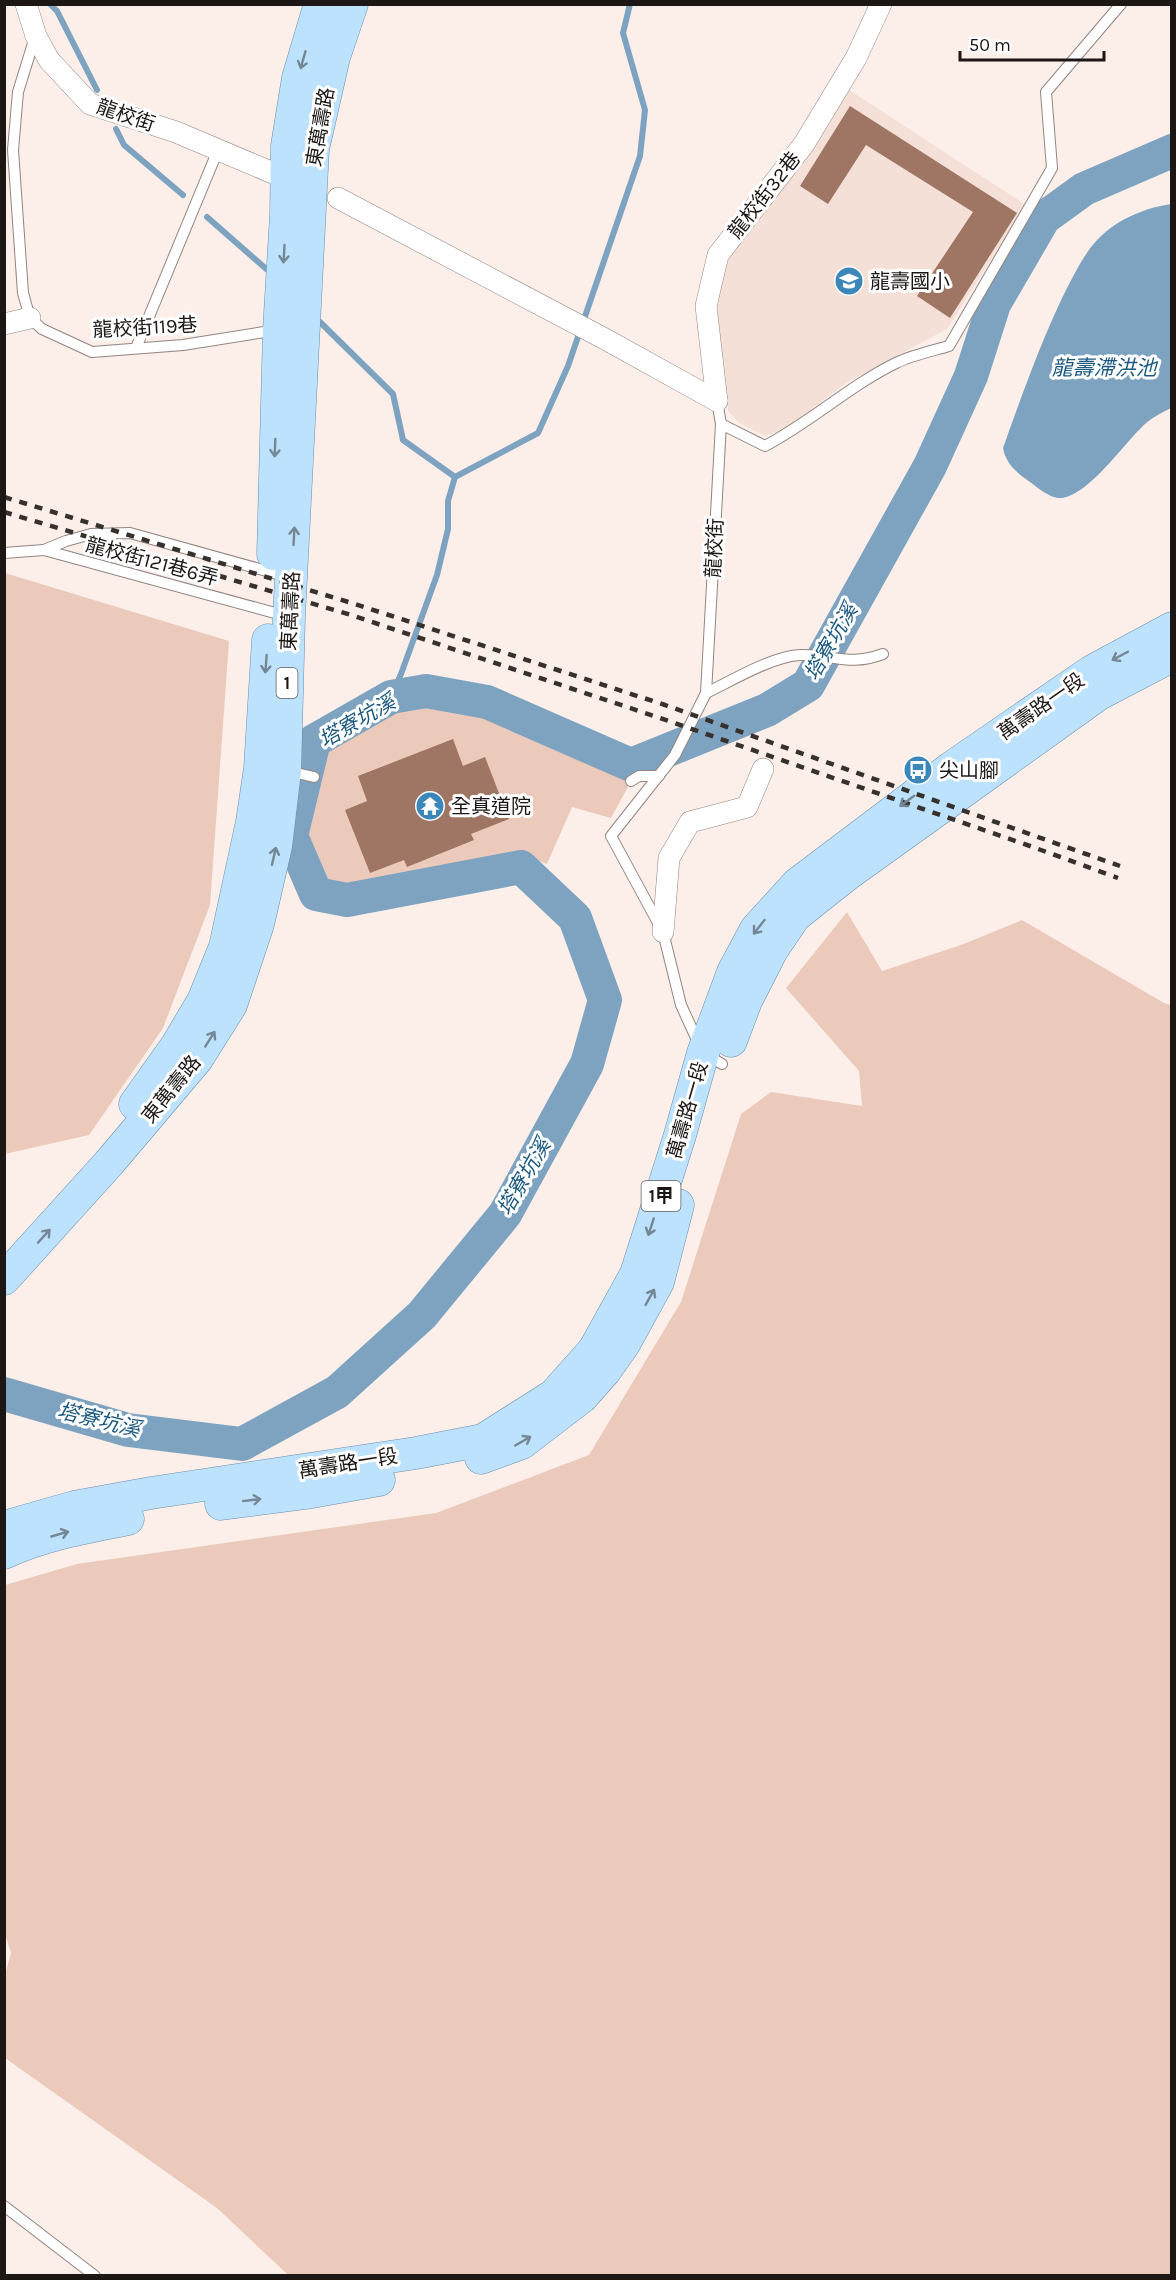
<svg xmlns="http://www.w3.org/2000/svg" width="1176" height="2280" font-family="Karla,'Noto Sans TC',sans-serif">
<rect width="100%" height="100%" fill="#fcefea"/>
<!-- built -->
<path fill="#f5e0d7" d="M846 88 1026 205 947 329 846 383 785 429 765 436 739 423 728 411 712 309 730 254Z"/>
<!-- green -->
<g fill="#ebcabc">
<path d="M5 573 229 641 210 905 163 1028 89 1135 5 1154Z"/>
<path d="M417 701 481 709 635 774 611 818 572 807 547 864 524 855 355 887 322 884 302 837 318 752 383 712Z"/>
<path d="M847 912 882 971 961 945 1022 920 1164 1003 1171 1005V2275H288L217 2208 5 2058V1975L11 1953 4 1931 5 1585 77 1564 436 1513 589 1455 681 1302 741 1114 771 1092 862 1106 859 1071 786 988Z"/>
</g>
<!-- water -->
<path fill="#7da3c0" d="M1171 204V408C1161 413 1149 419 1141 428 1123 445 1085 500 1058 498 1049 497 1038 488 1030 482 1017 473 1006 464 1003 448 1022 395 1040 344 1064 294 1076 271 1087 246 1108 230 1125 216 1150 207 1171 204Z"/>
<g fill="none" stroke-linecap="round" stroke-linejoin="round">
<!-- stream -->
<g stroke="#7da3c0" stroke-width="6">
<path d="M50 4 57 11 97 90"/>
<path d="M116 129 124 145 183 195"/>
<path d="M207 217 272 274"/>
<path d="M320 322 393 394 403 440 455 477"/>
<path d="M391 697 401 674 437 575 448 529V501L455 477 538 433 568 366 640 156 645 110 623 33 630 4"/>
</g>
<!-- river -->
<path stroke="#7da3c0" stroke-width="34" d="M4 1394 128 1430 242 1444 337 1392 422 1315 505 1214 587 1064 605 1000 575 918 521 867 347 900 316 894 291 836 314 741 391 697 426 691 487 702 631 765 767 710 808 685 930 466 971 376 994 304 1044 218 1084 189 1172 151"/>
</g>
<!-- building -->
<g fill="#9f7563">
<path d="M850 106 1017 213 950 318 917 296 973 212 866 145 828 204 800 186Z"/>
<path d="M453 739 463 766 485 757 509 819 471 834 474 840 407 867 404 860 370 873 345 810 367 801 358 776Z"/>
</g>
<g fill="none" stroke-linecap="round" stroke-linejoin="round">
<!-- lane casing -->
<g stroke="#918580" stroke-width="12">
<g id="lane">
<path d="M35 37 18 92 13 150 23 293 30 318 42 329 92 352 183 345 277 330"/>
<path d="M136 348 218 150"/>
<path d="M717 401 721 424 706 693 675 755 611 836 663 932 681 1005 703 1053 722 1064"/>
<path d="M721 424 765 446C811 422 849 386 896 363 912 355 932 351 949 346L1052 168 1046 92 1121 4"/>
<path d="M44 550 66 541 91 534 130 533 288 577"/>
<path d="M4 553 44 550 286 616"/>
<path d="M706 693C731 681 773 656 800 655 834 654 847 667 883 654"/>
<path d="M288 771 314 777"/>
<path d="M631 781 639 776H659"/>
<path d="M4 2206 95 2276"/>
</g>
</g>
<!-- street casing -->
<g stroke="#918580" stroke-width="22">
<g id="street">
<path d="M26 4 36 36 49 60 90 104 176 132 273 173"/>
<path d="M338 198 605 339 717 401"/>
<path d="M4 324 30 318"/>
<path d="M717 401 706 306 718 255 804 144 856 58 881 4"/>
<path d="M663 932 669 858 690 822 747 807 763 769"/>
</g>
</g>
<!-- primary casing -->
<g stroke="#688fac" stroke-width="33">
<g id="primary">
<path d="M273 554 279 330 286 215 287 146 298 78 320 4"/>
<path d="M731 1041 746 1001 772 950 795 916 848 874 1099 694 1172 656"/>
<path d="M135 1104 177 1045 203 1001 225 947 252 822 260 768 268 640"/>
<path d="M4 1279 109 1163 197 1059 231 1005 258 924 276 846 285 771 289 617 313 149 334 57 352 4"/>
<path d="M481 1458 522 1443 582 1397 605 1371 624 1344 658 1282 678 1205"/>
<path d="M221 1504 306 1493 379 1480"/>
<path d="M4 1527 74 1507 151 1493 416 1453 483 1440 554 1395 594 1350 636 1274 680 1135 703 1053 733 972 756 929 797 884 952 767 1092 671 1172 628"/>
<path d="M4 1553C43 1535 86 1527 128 1519"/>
</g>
</g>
<!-- lane -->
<use href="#lane" stroke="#fff" stroke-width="10"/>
<!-- street -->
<use href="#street" stroke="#fff" stroke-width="21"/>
<!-- primary -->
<use href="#primary" stroke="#bde2fe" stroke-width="32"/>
<!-- rail -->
<g stroke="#37312e" stroke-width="4.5" stroke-dasharray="8 8" stroke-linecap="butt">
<path d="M4 497 355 604 665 705 1120 866"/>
<path d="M4 512 351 615 660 718 1030 846 1118 878"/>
</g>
</g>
<!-- one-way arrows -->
<defs><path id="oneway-shaft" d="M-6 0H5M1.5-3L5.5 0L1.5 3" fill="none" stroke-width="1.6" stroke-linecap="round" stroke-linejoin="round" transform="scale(1.5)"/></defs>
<g stroke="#758795">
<use href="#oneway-shaft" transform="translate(303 60) rotate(106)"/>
<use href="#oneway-shaft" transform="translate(284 254) rotate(93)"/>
<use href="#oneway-shaft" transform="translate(275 448) rotate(92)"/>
<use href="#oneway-shaft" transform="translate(294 536) rotate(-87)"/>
<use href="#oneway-shaft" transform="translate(1120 656) rotate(152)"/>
<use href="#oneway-shaft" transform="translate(266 664) rotate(94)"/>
<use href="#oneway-shaft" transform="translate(907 801) rotate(144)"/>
<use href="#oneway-shaft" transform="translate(274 856) rotate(-77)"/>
<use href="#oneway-shaft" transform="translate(759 927) rotate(128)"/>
<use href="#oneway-shaft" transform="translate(210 1039) rotate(-58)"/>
<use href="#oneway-shaft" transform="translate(651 1227) rotate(108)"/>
<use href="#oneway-shaft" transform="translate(44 1236) rotate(-48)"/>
<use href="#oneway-shaft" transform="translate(650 1297) rotate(-61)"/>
<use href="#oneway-shaft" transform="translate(523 1441) rotate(-30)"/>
<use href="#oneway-shaft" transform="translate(252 1500) rotate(-7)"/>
<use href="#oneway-shaft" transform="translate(60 1534) rotate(-16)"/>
</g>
<!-- icons -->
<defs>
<g id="school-disc" transform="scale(1.5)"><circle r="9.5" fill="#3c87ba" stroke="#fff"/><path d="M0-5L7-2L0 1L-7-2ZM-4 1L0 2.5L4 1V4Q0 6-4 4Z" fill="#fff"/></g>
<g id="bus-disc" transform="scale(1.5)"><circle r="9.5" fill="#3c87ba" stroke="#fff"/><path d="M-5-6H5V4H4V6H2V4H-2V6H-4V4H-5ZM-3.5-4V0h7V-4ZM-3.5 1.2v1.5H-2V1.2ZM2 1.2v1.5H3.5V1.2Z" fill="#fff"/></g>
<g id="temple-disc" transform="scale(1.5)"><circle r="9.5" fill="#3c87ba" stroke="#fff"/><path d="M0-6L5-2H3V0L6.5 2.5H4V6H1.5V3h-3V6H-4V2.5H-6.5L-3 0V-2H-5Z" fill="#fff"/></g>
</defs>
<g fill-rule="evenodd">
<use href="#school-disc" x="849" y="281"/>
<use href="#bus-disc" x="918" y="770"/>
<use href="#temple-disc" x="430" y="806"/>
</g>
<g text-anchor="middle" stroke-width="6" stroke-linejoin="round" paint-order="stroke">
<!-- shield labels -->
<g fill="#fff" stroke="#605d5b" stroke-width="1.5">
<rect x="276.5" y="668" width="21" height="30" rx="4.5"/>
<rect x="641.5" y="1181" width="39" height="30" rx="4.5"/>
</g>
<g font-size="18" font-weight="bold" fill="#1c1715">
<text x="287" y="689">1</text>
<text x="661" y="1202">1甲</text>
</g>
<!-- street labels -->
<g font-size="20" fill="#1c1715" stroke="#fff">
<text transform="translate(126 115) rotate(19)" y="7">龍校街</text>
<text transform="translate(320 127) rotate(-80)" y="7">東萬壽路</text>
<text transform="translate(764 195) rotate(-52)" y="7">龍校街32巷</text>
<text transform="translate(145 327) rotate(-3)" y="7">龍校街119巷</text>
<text transform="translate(714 548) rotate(-87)" y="7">龍校街</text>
<text transform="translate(152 561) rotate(15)" y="7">龍校街121巷6弄</text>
<text transform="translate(290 611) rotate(-87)" y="7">東萬壽路</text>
<text transform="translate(1041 706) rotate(-35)" y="7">萬壽路一段</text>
<text transform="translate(171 1089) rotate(-51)" y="7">東萬壽路</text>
<text transform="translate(687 1110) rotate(-74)" y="7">萬壽路一段</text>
<text transform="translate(348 1463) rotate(-9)" y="7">萬壽路一段</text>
</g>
<!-- poi labels -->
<g font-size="20" fill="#1c1715" stroke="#fff" text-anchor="start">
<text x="870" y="288">龍壽國小</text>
<text x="939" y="777">尖山腳</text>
<text x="451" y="813">全真道院</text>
</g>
<!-- water labels -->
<g font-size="21" font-style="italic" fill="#1c5981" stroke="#fff">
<text x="1104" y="375">龍壽滯洪池</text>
<text transform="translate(831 642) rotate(-60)" y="7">塔寮坑溪</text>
<text transform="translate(357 721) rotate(-30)" y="7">塔寮坑溪</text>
<text transform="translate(524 1177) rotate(-60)" y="7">塔寮坑溪</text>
<text transform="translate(99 1420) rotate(14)" y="7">塔寮坑溪</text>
</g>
</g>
<!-- border -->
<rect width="1176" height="2280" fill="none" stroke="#1c1715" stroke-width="12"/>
<!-- scale -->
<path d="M960 51v9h144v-9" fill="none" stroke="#1c1715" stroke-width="3"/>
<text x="969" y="51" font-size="18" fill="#1c1715" stroke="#ffffff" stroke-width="4.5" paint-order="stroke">50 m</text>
</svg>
